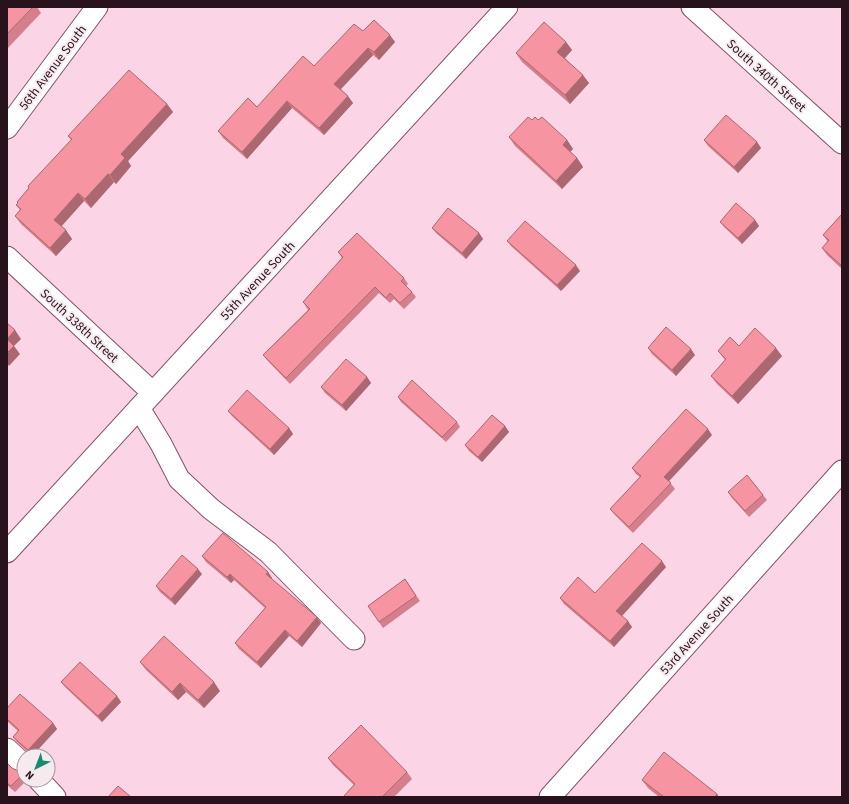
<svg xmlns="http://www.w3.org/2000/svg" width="849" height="804" font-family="'Source Sans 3',sans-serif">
<rect width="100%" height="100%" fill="#fbd5e5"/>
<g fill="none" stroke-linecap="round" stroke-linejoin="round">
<!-- minor casing -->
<g stroke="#855069" stroke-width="23">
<g id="minor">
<path d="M692 7 842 143"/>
<path d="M7 128 97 7"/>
<path d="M7 257 153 393"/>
<path d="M139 408 161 444 179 479 211 509 268 552 354 639"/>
<path d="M7 552 507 7"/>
<path d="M7 749 24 765"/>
<path d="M39 780 55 797"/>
<path d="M550 797 842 471"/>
</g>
</g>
<!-- minor -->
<use href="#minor" stroke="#fff" stroke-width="21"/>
</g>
<!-- wall -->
<g fill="#d47f8b">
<path d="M7 7H37L41 13 7 49Z"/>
<path d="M363 31 395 42 379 60 373 55 341 89 353 103 324 135 292 108 247 159 223 138 218 131 257 107Z"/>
<path d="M566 42 572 50 565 58 589 83 570 104 522 62 516 53Z"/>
<path d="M167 104 173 112 128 161 131 166 116 184 114 182 91 208 84 201 61 226 72 239 56 256 21 224 15 216 20 210 16 205 18 203 17 202 29 188 28 186 71 140 68 136Z"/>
<path d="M532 120H538L567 140 573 149 570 152 577 158 583 167 562 189 515 146 509 137Z"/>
<path d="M704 140 757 142 761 148 738 173 708 146Z"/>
<path d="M842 214V269L827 255 822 248 828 242 823 235Z"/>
<path d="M755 220 759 226 742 244 724 227 720 222Z"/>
<path d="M432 228 479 233 483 239 466 259 436 233Z"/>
<path d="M507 241 580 271 561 291 511 246Z"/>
<path d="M338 252 404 278 408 284 406 286 412 292 416 297 404 309 394 299 390 303 379 293 290 384 267 360 263 355 308 310 303 302 342 258Z"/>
<path d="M648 348 695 355 676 376 652 354Z"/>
<path d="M718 351 782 356 738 404 717 384 711 376 725 360Z"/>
<path d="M367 377 371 383 346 411 325 393 321 387Z"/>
<path d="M398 397 457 422 460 427 446 442 401 402Z"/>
<path d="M228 411 289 428 293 434 274 455 232 416Z"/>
<path d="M505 426 509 432 482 462 469 451 465 445Z"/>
<path d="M712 435 669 481 675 489 633 533 614 514 610 509 640 477 636 474 632 468Z"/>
<path d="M728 492 763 495 767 500 749 517 732 498Z"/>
<path d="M202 556 268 572 272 578 271 579 317 617 321 623 302 647 289 636 261 668 239 649 235 643 265 608 234 580 231 583 206 562Z"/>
<path d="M666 567 622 616 632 627 614 647 564 604 560 598 595 593Z"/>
<path d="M202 574 175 605 160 592 156 586Z"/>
<path d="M405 579 420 601 383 628 368 606Z"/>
<path d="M140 662 220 691 204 708 186 692 178 700 146 670Z"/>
<path d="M61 682 117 696 121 702 102 722 65 687Z"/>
<path d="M7 708 53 723 57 729 32 756 17 742 13 737 18 731 7 721Z"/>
<path d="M328 758 407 772 412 779 394 797H343L354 785 333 765Z"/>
<path d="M7 763 12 768 18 771H24V780H27L15 792 7 785Z"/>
<path d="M642 780 717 794 719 797H659L648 788Z"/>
</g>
<!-- shaded-wall -->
<g fill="#ac6871">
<path d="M390 35 395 42 379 60 374 52Z"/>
<path d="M566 42 572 50 563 60 557 52Z"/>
<path d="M368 48 373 55 339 91 334 84Z"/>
<path d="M583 75 589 83 570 104 565 95Z"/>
<path d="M348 96 353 103 324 135 319 128Z"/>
<path d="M287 101 292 108 247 159 242 152Z"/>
<path d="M167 104 173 112 128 161 131 166 116 184 110 175 121 154Z"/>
<path d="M567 140 573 149 568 154 563 145Z"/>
<path d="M757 142 761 148 738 173 734 167Z"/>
<path d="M577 158 583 167 562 189 556 181Z"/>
<path d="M108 174 114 182 91 208 85 199Z"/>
<path d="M78 193 84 201 60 228 54 220Z"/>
<path d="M755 220 759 226 742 244 738 238Z"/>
<path d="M66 230 72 239 56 256 50 248Z"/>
<path d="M479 233 483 239 466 259 462 253Z"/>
<path d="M576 265 580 271 561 291 557 285Z"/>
<path d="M15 330 21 339 14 346 20 354 9 366 7 363V339Z"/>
<path d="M776 348 782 356 738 404 732 396Z"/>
<path d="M691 349 695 355 676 376 672 370Z"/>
<path d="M367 377 371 383 346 411 342 405Z"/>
<path d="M505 426 509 432 482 462 478 457Z"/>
<path d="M289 428 293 434 274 455 270 449Z"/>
<path d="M708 429 712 435 668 482 664 477Z"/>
<path d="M662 561 666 567 621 617 616 611Z"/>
<path d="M198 569 202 574 175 605 171 599Z"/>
<path d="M268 572 272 578 270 580 266 574Z"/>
<path d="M230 574 234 580 231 583 227 577Z"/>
<path d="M317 617 321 623 302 647 297 641Z"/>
<path d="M628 621 632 627 614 647 610 641Z"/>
<path d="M285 630 289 636 261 668 257 662Z"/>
<path d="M214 682 220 691 204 708 198 700Z"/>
<path d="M180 683 186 692 178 700 172 692Z"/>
<path d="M117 696 121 702 102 722 98 716Z"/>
<path d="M53 723 57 729 32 756 28 750Z"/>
<path d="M717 794 719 797H715Z"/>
</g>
<!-- building -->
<g fill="#f694a2" stroke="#ac6871">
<path d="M7 7H33L7 34Z"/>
<path d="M374 20 390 35 374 52 368 48 334 84 348 96 319 128 287 101 242 152 218 131 248 98 257 107 303 56 314 66 354 24 363 31Z"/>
<path d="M544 22 566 42 557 52 583 75 565 95 516 53Z"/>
<path d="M129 70 167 104 121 154 125 158 110 175 108 174 85 199 78 193 54 220 66 230 50 248 15 216 21 209 16 205 18 203 17 202 29 188 28 186 72 139 68 136Z"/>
<path d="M726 115 757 142 734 167 704 140Z"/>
<path d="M528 117 532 120 535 117 538 120 542 117 567 140 563 145 577 158 556 181 509 137Z"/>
<path d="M736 203 755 220 738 238 720 222Z"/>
<path d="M448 208 479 233 462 253 432 228Z"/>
<path d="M842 214V266L822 248 829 240 823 235Z"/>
<path d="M525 221 576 265 557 285 507 241Z"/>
<path d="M357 233 404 278 401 281 412 292 400 303 390 293 386 298 375 287 286 378 263 355 310 309 303 302 343 257 338 252Z"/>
<path d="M7 323 15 330 7 339 14 346 7 353Z"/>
<path d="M666 327 691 349 672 370 648 348Z"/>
<path d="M755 328 776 348 732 396 711 376 726 359 718 351 730 337 739 346Z"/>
<path d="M346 359 367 377 342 405 321 387Z"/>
<path d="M412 380 457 422 442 437 398 397Z"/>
<path d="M247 390 289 428 270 449 228 411Z"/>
<path d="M686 409 708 429 664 477 671 483 629 527 610 509 641 476 632 468Z"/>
<path d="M492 415 505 426 478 457 465 445Z"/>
<path d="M747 475 763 495 745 511 728 492Z"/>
<path d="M223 533 268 572 266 574 317 617 297 641 285 630 257 662 235 643 266 607 230 574 227 577 202 556Z"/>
<path d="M642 543 662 561 616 611 628 621 610 641 560 598 578 577 595 593Z"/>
<path d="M182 555 198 569 171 599 156 586Z"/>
<path d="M405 579 416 596 379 622 368 606Z"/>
<path d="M164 636 214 682 198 700 180 683 172 692 140 662Z"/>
<path d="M80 662 117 696 98 716 61 682Z"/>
<path d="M20 694 53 723 28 750 13 737 19 730 7 719V708Z"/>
<path d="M361 725 407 772 382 797H343L355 784 328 758Z"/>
<path d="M664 752 717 794 715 797H664L642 780Z"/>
<path d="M7 763 12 768 18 771H24L23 774 11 786 7 783Z"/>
<path d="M118 786 131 797H108Z"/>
</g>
<g text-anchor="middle" stroke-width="4" stroke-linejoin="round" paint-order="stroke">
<!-- street labels -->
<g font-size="13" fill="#28131d" stroke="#f7eaef">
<text transform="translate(52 67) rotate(-53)" y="5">56th Avenue South</text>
<text transform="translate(767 75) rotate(42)" y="5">South 340th Street</text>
<text transform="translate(257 280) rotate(-47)" y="5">55th Avenue South</text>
<text transform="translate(80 325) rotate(43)" y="5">South 338th Street</text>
<text transform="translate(696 634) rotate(-48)" y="5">53rd Avenue South</text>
</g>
</g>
<!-- border -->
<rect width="849" height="804" fill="none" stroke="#28131d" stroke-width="16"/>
<!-- north arrow -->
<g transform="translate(36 768) rotate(222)"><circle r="19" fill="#f7eaef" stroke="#a4949b"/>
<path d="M0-3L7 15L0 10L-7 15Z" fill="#138c70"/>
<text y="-6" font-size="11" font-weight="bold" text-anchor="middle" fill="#28131d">N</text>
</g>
</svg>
